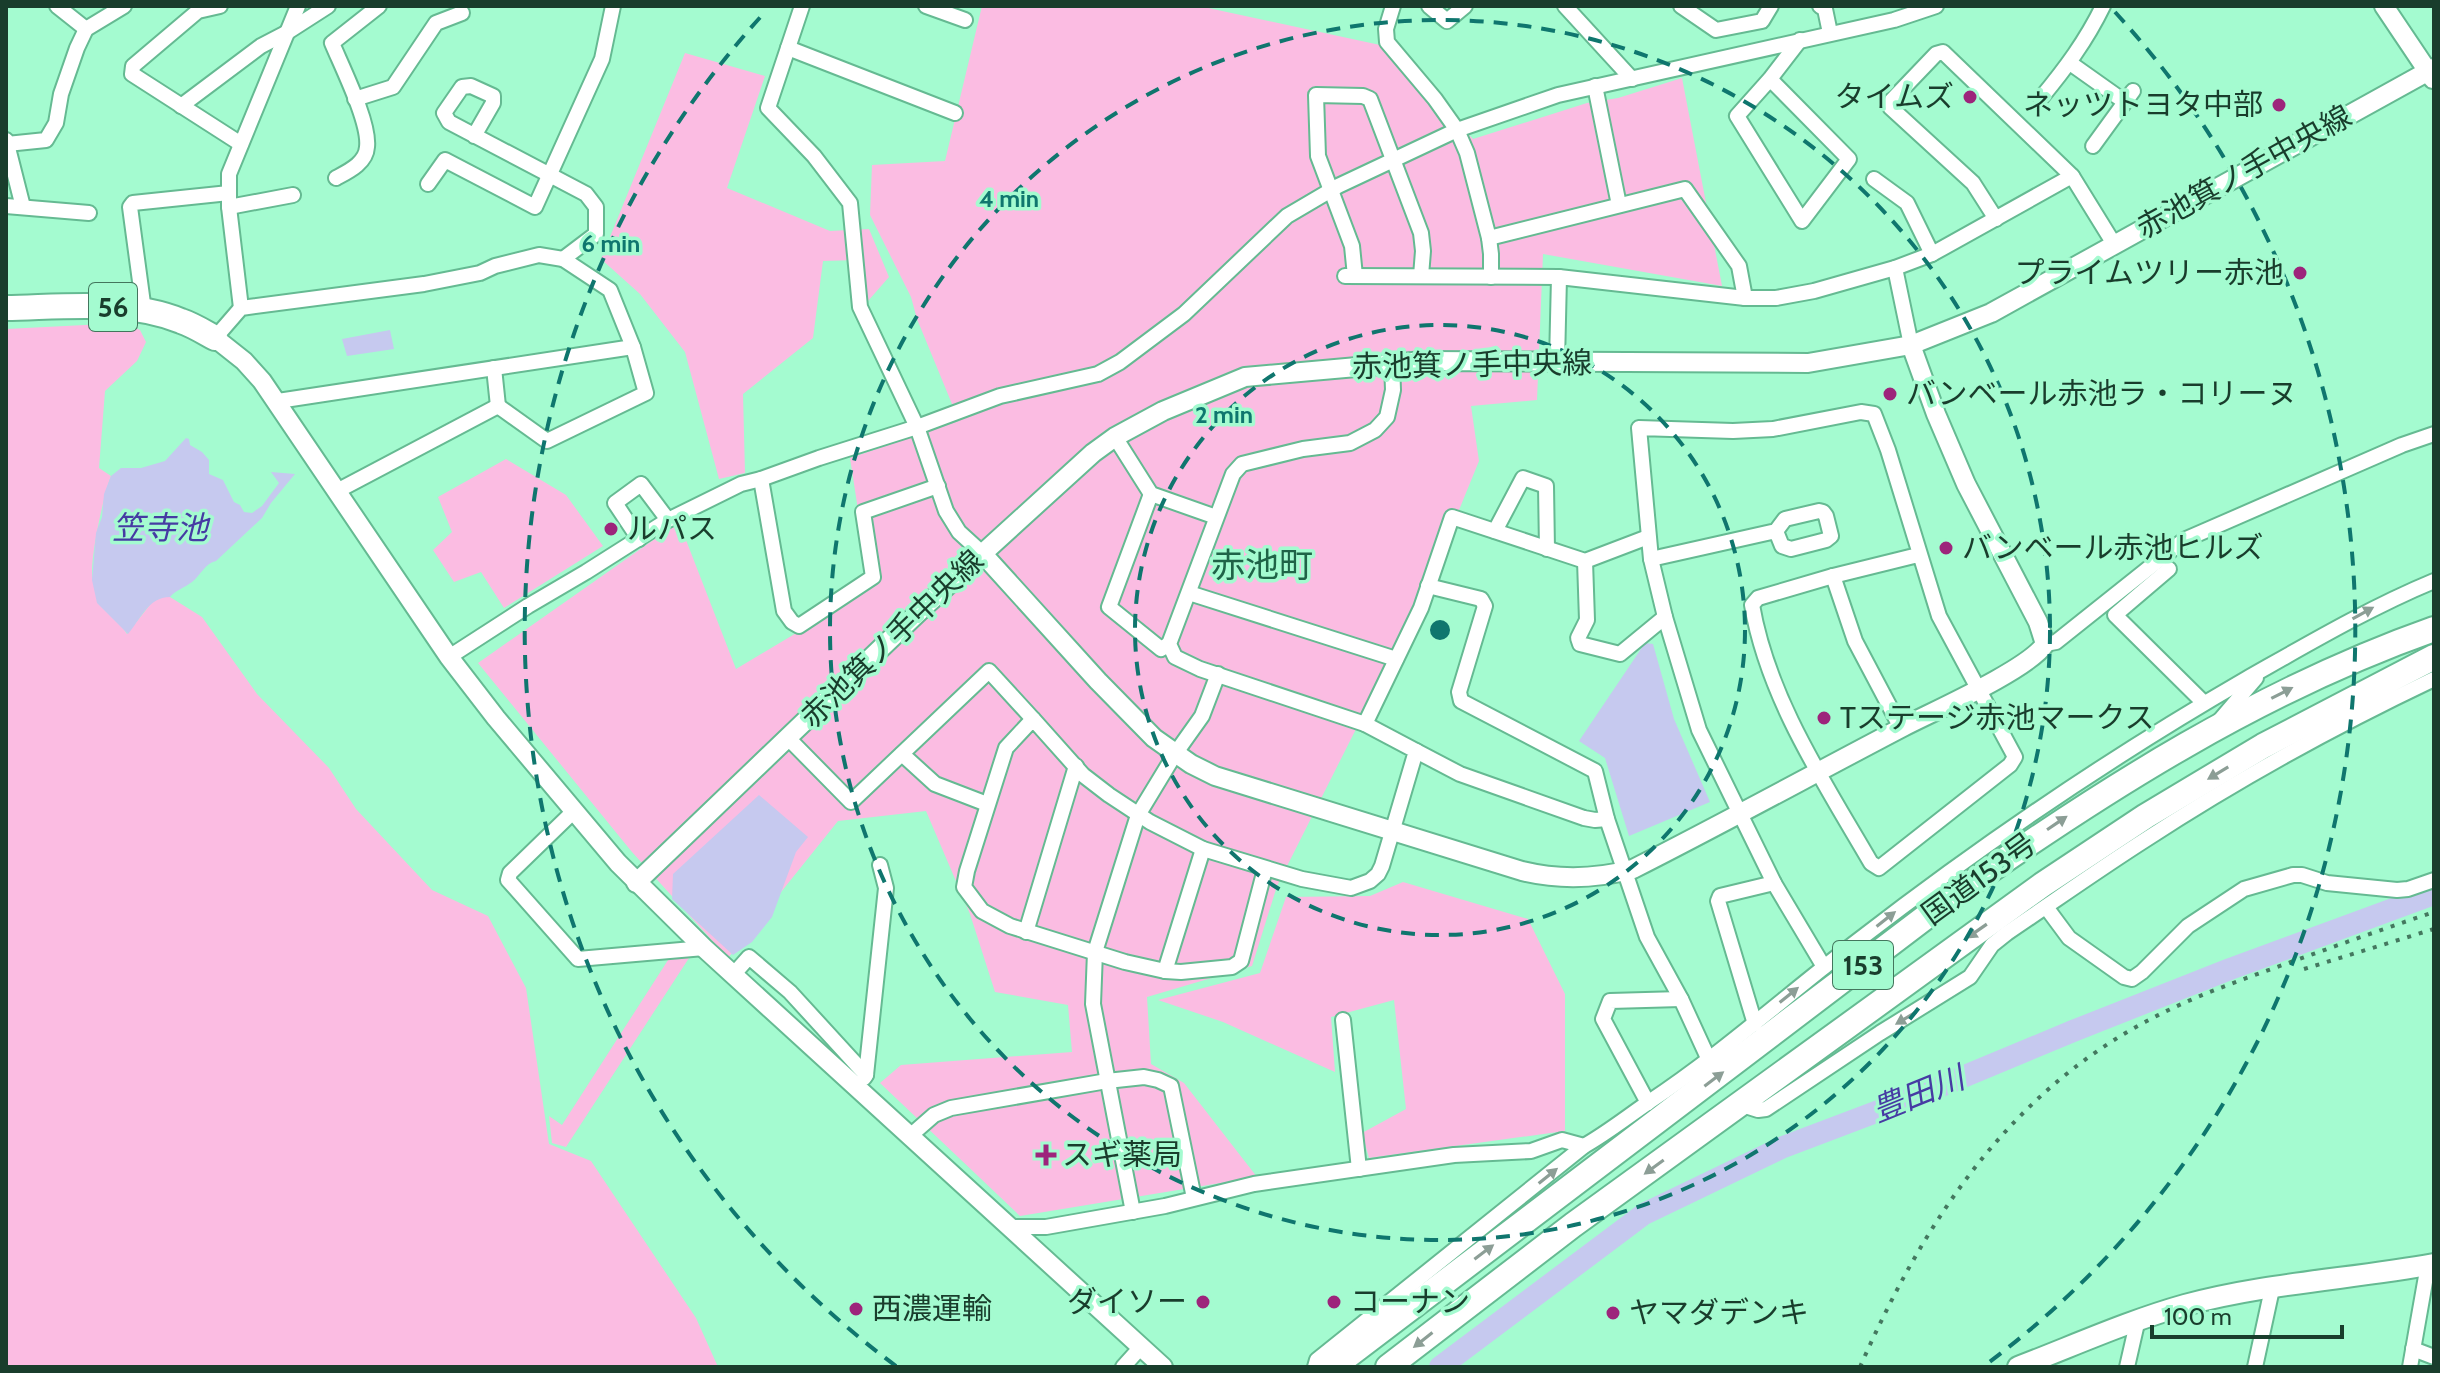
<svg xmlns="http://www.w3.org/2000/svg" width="2440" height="1373" font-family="Cabin,'Noto Sans JP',sans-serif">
<rect width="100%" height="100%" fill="#a4fbd0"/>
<!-- green -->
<g fill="#fbbce2">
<path d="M982 6H1199L1380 45 1473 139 1587 103 1618 98 1682 78 1722 286 1543 254 1537 400 1471 406 1479 461 1428 586 1277 886 1252 966 1147 997 1151 1064 1184 1083 1257 1177 1020 1216 880 1083 901 1065 1072 1052 1068 1005 995 992 970 914 926 811 838 821 728 958 632 852 478 663 679 522 736 669 798 632 869 581 850 458 959 421 917 319 911 297 870 215 872 165 945 161Z"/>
<path d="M685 53 765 76 727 188 830 231 869 229 889 277 868 301 858 260 823 261 813 338 743 394 745 473 719 479 685 352 640 294 601 259Z"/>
<path d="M124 323 140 330 146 342 137 361 105 391 99 468 111 476C104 493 88 566 93 581 97 593 120 622 127 634L152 602 163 597H170L202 617 257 694 329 768 356 809 432 890 488 916 526 988 549 1144 591 1161 696 1318 718 1367H6V329Z"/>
<path d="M506 459 566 495 603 546 504 608 481 572 454 582 433 550 452 532 438 497Z"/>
<path d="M1403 882 1528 919 1565 994V1131L1369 1158 1362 1133 1406 1109 1394 1000 1331 1017 1335 1072 1223 1022 1158 1000 1260 973 1286 897 1370 896Z"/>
<path d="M670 957 689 958 566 1147 552 1143 549 1116 562 1125Z"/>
</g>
<!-- water -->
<g fill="#c6c9ef">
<path d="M390 330 394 349 347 356 342 339Z"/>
<path d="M186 438 189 439 190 445 202 452 209 460V474L223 480 234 502 240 505 244 512 252 513 262 506 279 483 271 472 295 474 271 503 262 518 216 561C205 563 201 575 192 582 184 588 176 590 170 597 148 597 140 620 128 634L97 603 92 580 96 533 102 517 104 494 111 476 121 468H141L165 461Z"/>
<path d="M1645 643 1653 644 1674 719 1710 802 1629 836 1605 758 1579 741Z"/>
<path d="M759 795 808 837 796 852 772 917 752 942 733 955 672 899 673 874Z"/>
</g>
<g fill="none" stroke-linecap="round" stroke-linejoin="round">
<!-- river -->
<path stroke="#c6c9ef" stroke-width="22" d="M1440 1367 1644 1214 1781 1148 1905 1101 2073 1031 2230 969 2434 894"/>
<!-- minor casing -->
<g stroke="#65ba92" stroke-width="18">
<g id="minor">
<path d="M57 6 86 29"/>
<path d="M220 6 198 11 133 66 132 74 241 144"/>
<path d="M802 6 768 108 814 156 850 203 860 307 917 427 946 511 959 532 982 553"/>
<path d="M926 6 965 20"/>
<path d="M1393 6 1386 29 1387 42 1435 99 1457 130 1467 153 1489 238 1491 254V277"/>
<path d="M1429 6 1447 21 1465 6"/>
<path d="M1565 6 1632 79"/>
<path d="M1681 6 1716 30 1762 21 1771 6"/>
<path d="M1820 6 1825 9 1830 33"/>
<path d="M788 48 955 113"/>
<path d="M2070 63 2125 102"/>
<path d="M1770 79 1849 159 1802 221 1737 116 1770 79 1800 40"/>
<path d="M1595 86 1619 205"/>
<path d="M2041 98C2065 69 2086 41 2103 6"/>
<path d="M355 99 393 87 436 23 462 13"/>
<path d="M181 106 261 46 286 33 328 6"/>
<path d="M6 140 23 207"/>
<path d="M7 144 46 140 56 123 61 94 77 48 86 29 124 6"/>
<path d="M2093 146 2133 91"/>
<path d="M336 178C349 171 366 163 367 147 370 123 342 67 332 43L379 6"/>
<path d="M1874 179 1907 203 1932 254"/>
<path d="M428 184 445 160 535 207 602 59 613 6"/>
<path d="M6 206 89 213"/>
<path d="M229 207 293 195"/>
<path d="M1996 219 1973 183 1890 107 1892 100 1936 54 1943 52 2072 176"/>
<path d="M1489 238 1685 189 1739 266 1745 298"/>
<path d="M1895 268 1911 345"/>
<path d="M1345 276 1559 277"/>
<path d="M1355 276 1352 246 1318 156 1316 95 1363 96 1370 99 1421 233 1423 251 1421 276"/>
<path d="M241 308 229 207V174L298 6"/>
<path d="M144 311 130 207 133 203 229 193"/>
<path d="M215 338 241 308 424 284 480 273 495 266 539 255 563 259 596 234V207L586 194 449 122 444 113 462 87 471 86 493 96V103L474 136"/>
<path d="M1557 362 1559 277 1745 298H1776L1814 291 1895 268 1932 254 2072 176 2114 244"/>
<path d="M1392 363 1393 390 1387 417 1375 430 1350 443 1303 449 1242 464 1233 474 1169 644 1175 657 1200 669 1365 724 1421 608 1452 517 1585 561 1648 537"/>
<path d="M494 368 498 406"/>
<path d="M278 401 633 347"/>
<path d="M1115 437 1151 494 1216 517"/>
<path d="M761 479 784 611 792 622 799 626 873 577 863 512 938 486"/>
<path d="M337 491 498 406 547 441 646 393 633 347 610 290 563 259"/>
<path d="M1151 494 1109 607 1161 649 1169 644"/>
<path d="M1495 531 1523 478 1546 486 1547 549"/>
<path d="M639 539 615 503 641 484 668 520"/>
<path d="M1651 559 1776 531 1785 519 1819 511 1823 512 1826 516 1831 536 1826 540 1791 549 1782 546 1776 531"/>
<path d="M1585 561 1587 620 1578 638 1580 644 1620 654 1665 617"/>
<path d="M2169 569 2115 615 2204 703"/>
<path d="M1833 576 1855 641 1901 728"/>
<path d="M1428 586 1481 599 1485 606 1459 692 1461 701 1595 771 1607 819 1647 937 1681 999 1709 1060"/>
<path d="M1189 593 1396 659"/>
<path d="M2045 644 2056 642 2184 540 2402 445 2434 434"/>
<path d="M449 657 528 606 586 572 668 520 741 484 761 479 819 458 917 427 1000 396 1098 374 1120 362 1184 314 1287 216 1338 186 1457 130 1558 95 1894 20 1936 6"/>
<path d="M2220 720 2256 678"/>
<path d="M788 738 851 802 989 671 1033 719"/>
<path d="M1416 751 1460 774 1584 818 1595 820 1607 819"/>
<path d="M902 754 935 784 987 804"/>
<path d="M574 811 510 873 508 880 578 959 704 948"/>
<path d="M1265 869 1241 961 1232 967 1181 972 1165 971 1125 962 1010 926 982 911 964 887 967 871 1006 748 1033 719 1083 775 1109 795 1150 822 1203 849 1302 879 1351 888 1370 881 1378 874 1382 866 1416 751 1365 724"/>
<path d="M2046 907 2069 938 2124 977 2132 979 2142 972 2188 926 2244 889 2293 875H2302L2327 883 2397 890 2408 889 2434 880"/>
<path d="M1026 932 1076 766"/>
<path d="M1824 967 1774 883 1699 730 1665 617 1651 559 1639 428 1733 431 1773 429 1861 412 1874 414 1888 450 1939 616 2015 757 2010 765 1879 868 1871 863C1824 782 1768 698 1752 605L1758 598 1833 576 1918 555"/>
<path d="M1165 971 1203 849"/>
<path d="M733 975 749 957 790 992 866 1075 864 1078"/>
<path d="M1343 1020 1359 1169"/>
<path d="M1755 1024 1718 901 1720 896 1774 883"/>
<path d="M866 1075 886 888 880 865"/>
<path d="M1648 1103 1603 1019 1610 1001 1681 999"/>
<path d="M1739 1104 1758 1110 1766 1109 1880 1033 1970 977 1992 945 2007 933C2053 902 2098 870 2145 840 2237 780 2335 726 2434 679"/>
<path d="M910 1136 934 1115 951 1108 1107 1081 1144 1077 1158 1080 1171 1086 1194 1198"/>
<path d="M1133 1212 1093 1004 1095 952 1138 815 1175 754 1202 716 1218 674"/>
<path d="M1008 1227H1046L1165 1206 1254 1184 1454 1155 1531 1151 1562 1140 1584 1146C1607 1133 1627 1117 1649 1102 1723 1053 1789 993 1860 939 1983 844 2111 757 2246 679 2308 644 2369 608 2434 581"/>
<path d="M2413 1349 2434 1357"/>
<path d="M1123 1367 1141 1347"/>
<path d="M1315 1367 1317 1360 1584 1146"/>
<path d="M2127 1367 2138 1319"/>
<path d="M2255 1367 2272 1289"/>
<path d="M2410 1367 2428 1265"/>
</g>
</g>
<!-- tertiary casing -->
<g stroke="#65ba92" stroke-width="22">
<g id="tertiary">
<path d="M2384 6 2433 79"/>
<path d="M215 338 244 361 262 381 449 657 496 718 618 863 704 948 1163 1367"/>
<path d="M982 553 1098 681 1154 738 1191 764 1215 776 1522 871C1559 880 1596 879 1633 869 1724 823 1813 774 1903 727 1934 711 2029 669 2045 644L2038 622 1966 484 1936 414 1911 345"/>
<path d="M636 883 926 605 1093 453 1115 437 1163 411 1245 377 1424 361 1808 363 1911 345 1991 313 2434 68"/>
</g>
</g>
<!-- secondary casing -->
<g stroke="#65ba92" stroke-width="24">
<path id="secondary" d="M2018 1367C2073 1346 2128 1321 2185 1305 2266 1283 2352 1279 2434 1264"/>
</g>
<!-- primary casing -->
<g stroke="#65ba92" stroke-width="28">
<path id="primary" d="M6 308C63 307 127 299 181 321 193 325 204 332 215 338"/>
</g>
<!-- trunk casing -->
<g stroke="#65ba92" stroke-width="28">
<g id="trunk">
<path d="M1333 1367 1956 894C2105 789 2261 690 2434 629"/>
<path d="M1388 1367 1573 1225 2042 885 2146 816 2263 746 2434 657"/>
</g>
</g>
<!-- minor -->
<use href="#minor" stroke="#fff" stroke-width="14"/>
<!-- tertiary -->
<use href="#tertiary" stroke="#fff" stroke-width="18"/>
<!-- secondary -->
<use href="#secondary" stroke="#fff" stroke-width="20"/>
<!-- primary -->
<use href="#primary" stroke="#fff" stroke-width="24"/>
<!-- trunk -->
<use href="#trunk" stroke="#fff" stroke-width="24"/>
<!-- rail -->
<g stroke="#44785f" stroke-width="4" stroke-dasharray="4 8" stroke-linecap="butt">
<path d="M2304 969 2434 929"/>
<path d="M1860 1367C1922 1226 2005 1097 2145 1022 2191 997 2241 980 2291 962 2338 945 2386 928 2434 912"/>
</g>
</g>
<!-- one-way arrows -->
<defs><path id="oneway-solid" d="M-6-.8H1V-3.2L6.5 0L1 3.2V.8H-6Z" transform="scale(2)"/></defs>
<g fill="#8c9e96">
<use href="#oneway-solid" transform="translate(2363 613) rotate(-29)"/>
<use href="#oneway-solid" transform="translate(2282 693) rotate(-27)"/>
<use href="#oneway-solid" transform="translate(2218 773) rotate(149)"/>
<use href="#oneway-solid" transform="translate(2057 823) rotate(-34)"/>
<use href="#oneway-solid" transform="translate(1886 919) rotate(-38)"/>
<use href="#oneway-solid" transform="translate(1977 931) rotate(145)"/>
<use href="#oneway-solid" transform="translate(1789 995) rotate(-39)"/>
<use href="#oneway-solid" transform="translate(1906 1018) rotate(149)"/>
<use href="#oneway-solid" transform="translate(1714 1079) rotate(-37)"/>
<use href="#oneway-solid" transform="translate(1654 1167) rotate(144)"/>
<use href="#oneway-solid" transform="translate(1548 1176) rotate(-39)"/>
<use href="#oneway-solid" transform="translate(1484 1252) rotate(-37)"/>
<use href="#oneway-solid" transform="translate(1423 1340) rotate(142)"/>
</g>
<!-- distance rings -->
<g fill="none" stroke="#0f766e" stroke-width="4" stroke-dasharray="14 10">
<circle cx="1440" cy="630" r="305"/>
<circle cx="1440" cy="630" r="610"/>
<path d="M896 1366A915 915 0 0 1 765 12M2115 12A915 915 0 0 1 1984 1366"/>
</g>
<!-- markers -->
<g fill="#9d247b" stroke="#a4fbd0" stroke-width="3">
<circle cx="1970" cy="97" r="8"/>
<circle cx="2279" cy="105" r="8"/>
<circle cx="2300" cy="273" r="8"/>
<circle cx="1890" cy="394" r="8"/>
<circle cx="611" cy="529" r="8"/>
<circle cx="1946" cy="548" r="8"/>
<circle cx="1824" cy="718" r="8"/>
<path d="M1042 1143h8v8h8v8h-8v8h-8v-8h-8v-8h8z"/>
<circle cx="1203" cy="1302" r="8"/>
<circle cx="1334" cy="1302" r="8"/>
<circle cx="856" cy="1309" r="8"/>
<circle cx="1613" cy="1313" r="8"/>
</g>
<g text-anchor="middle" stroke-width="7" stroke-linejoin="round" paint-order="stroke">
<!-- shield labels -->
<g fill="#a4fbd0" stroke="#43765d" stroke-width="2">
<rect x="89" y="283" width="48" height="48" rx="6"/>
<rect x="1833" y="941" width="60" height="48" rx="6"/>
</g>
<g font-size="28" font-weight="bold" fill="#193d2c">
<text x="113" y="317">56</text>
<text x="1863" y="975">153</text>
</g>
<!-- poi labels -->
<g font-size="30" fill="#193d2c" stroke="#a4fbd0" text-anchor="start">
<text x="1954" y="107" text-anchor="end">タイムズ</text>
<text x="2263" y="115" text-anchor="end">ネッツトヨタ中部</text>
<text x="2284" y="283" text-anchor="end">プライムツリー赤池</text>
<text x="1906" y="404">バンベール赤池ラ・コリーヌ</text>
<text x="627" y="539">ルパス</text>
<text x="1962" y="558">バンベール赤池ヒルズ</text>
<text x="1840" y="728">Tステージ赤池マークス</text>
<text x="1062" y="1165">スギ薬局</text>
<text x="1187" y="1312" text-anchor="end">ダイソー</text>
<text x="1350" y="1312">コーナン</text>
<text x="872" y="1319">西濃運輸</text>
<text x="1629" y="1323">ヤマダデンキ</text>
</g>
<!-- street labels -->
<g font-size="30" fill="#193d2c" stroke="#a4fbd0">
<text transform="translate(2244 172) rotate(-29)" y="10">赤池箕ノ手中央線</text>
<text transform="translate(1472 365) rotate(-1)" y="10">赤池箕ノ手中央線</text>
<text transform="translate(892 639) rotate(-44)" y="10">赤池箕ノ手中央線</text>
<text transform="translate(1979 879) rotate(-36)" y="10">国道153号</text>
</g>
<!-- water labels -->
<g font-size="32" font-style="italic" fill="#463ba3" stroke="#a4fbd0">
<text x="160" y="539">笠寺池</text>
<text transform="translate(1918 1094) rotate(-22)" y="11">豊田川</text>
</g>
<!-- quarter labels -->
<g font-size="34" fill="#1f6347" stroke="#a4fbd0">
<text x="1262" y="577">赤池町</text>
</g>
</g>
<circle cx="1440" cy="630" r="12" fill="#0f766e" stroke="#a4fbd0" stroke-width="4"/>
<g font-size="24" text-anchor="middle" font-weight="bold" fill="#0f766e" stroke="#a4fbd0" stroke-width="7" stroke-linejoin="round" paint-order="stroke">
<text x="1009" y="207">4 min</text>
<text x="611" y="252">6 min</text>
<text x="1224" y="423">2 min</text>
</g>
<!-- border -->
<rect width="2440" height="1373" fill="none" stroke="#193d2c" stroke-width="16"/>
<!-- scale -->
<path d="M2152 1325v12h190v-12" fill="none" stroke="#193d2c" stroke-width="4"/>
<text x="2164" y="1325" font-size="24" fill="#193d2c" stroke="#a4fbd0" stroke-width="6" paint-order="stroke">100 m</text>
</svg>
